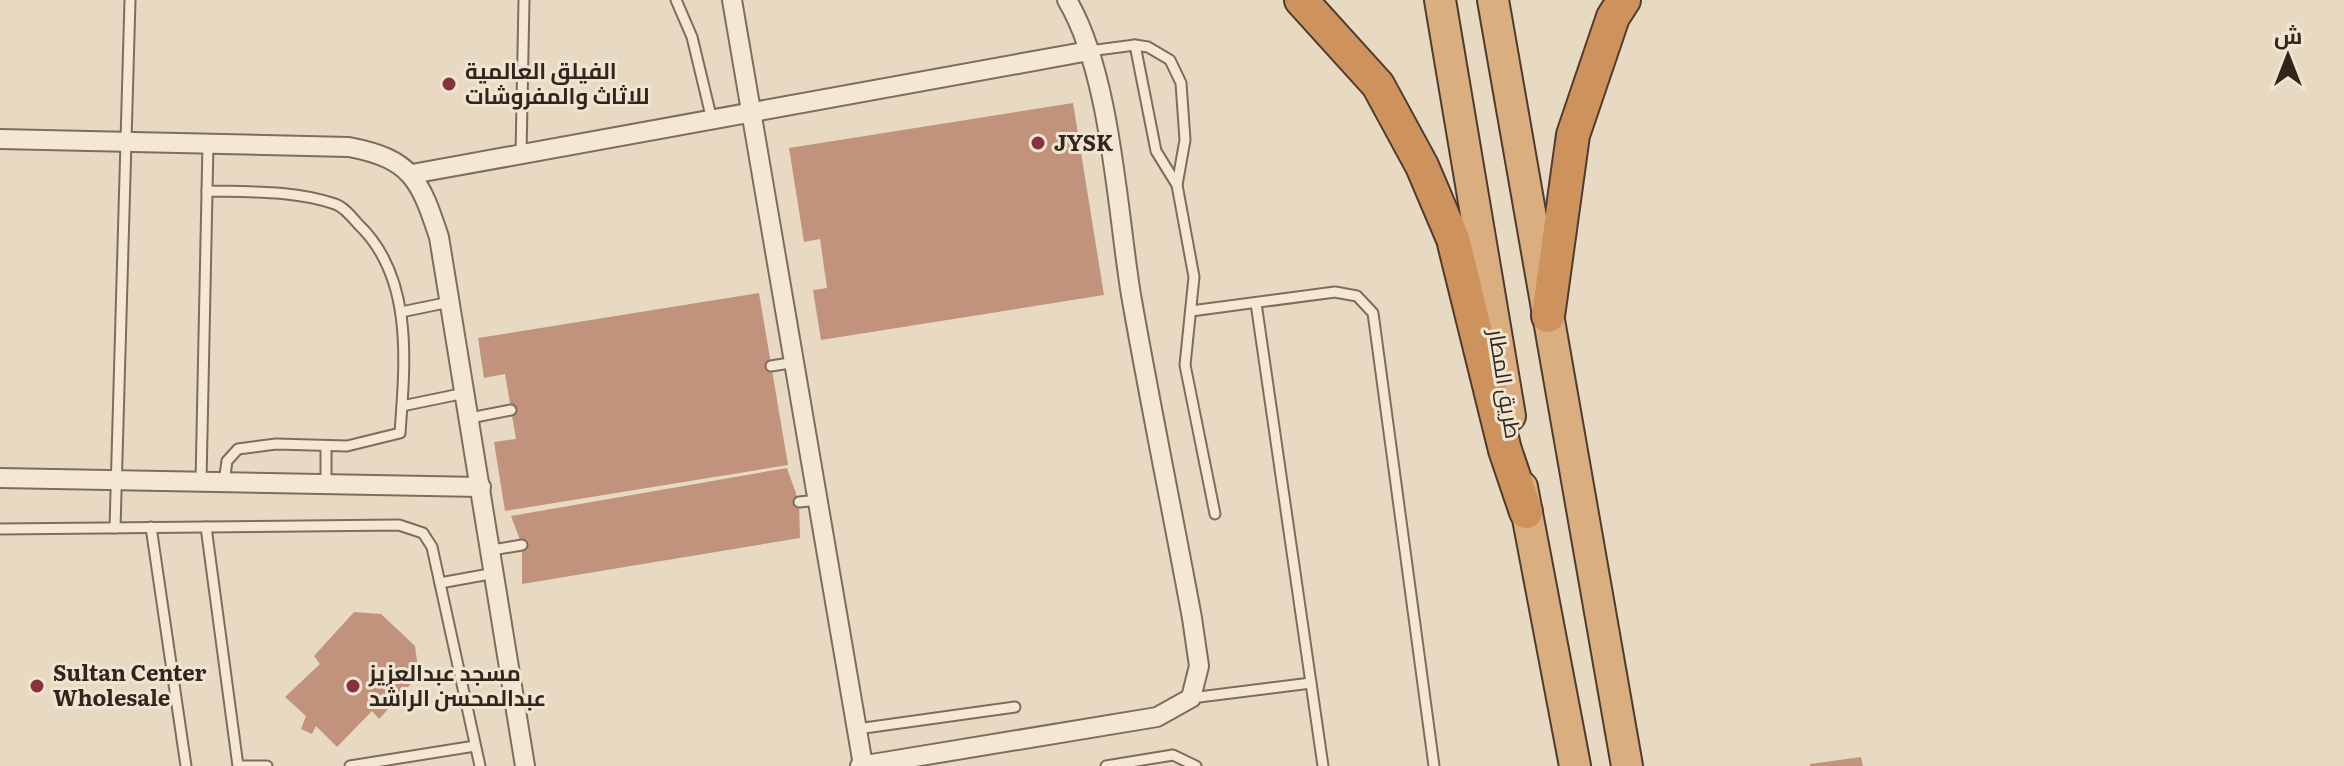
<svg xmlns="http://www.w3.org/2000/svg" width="2344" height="766" font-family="Literata,Cairo,serif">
<rect width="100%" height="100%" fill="#e8d9c3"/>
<!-- building -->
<g fill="#c1937d">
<path d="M1073 103 1104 295 821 340 813 290 827 288 820 239 804 242 789 148Z"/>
<path d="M759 293 788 465 505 511 494 442 516 439 505 374 484 378 478 338Z"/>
<path d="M787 468 799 502 800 538 522 584V545L511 516Z"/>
<path d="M354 612 381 614 415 646 419 675 379 719 372 711 337 747 316 726 312 734 301 729 306 716 285 697 320 664 314 656Z"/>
<path d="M1861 757 1863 766H1810V764Z"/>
</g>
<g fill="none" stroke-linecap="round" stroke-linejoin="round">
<!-- service casing -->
<g stroke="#806c5c" stroke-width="13">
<g id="service">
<path d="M676 0 692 37 712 120"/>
<path d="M1135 45 1156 151 1177 185"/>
<path d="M1089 51 1135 45 1148 47 1170 60 1181 83 1185 140 1177 185 1194 277 1185 365 1215 514"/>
<path d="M521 154 524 0"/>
<path d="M207 191C249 192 295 190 335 204 344 207 352 217 358 224 414 277 405 363 400 433L347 446 276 444 238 449 227 461 224 482"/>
<path d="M1256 303 1323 766"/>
<path d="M1191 311 1335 292 1357 296 1373 313 1434 766"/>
<path d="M401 312 450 302"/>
<path d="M771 366 796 362"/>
<path d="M402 406 465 393"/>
<path d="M470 418 511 410"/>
<path d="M326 446V484"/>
<path d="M201 482 208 144"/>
<path d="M799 502 819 500"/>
<path d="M151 527 186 766"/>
<path d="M206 527 238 766"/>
<path d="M115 528 130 0"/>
<path d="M0 529 399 525 423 533 432 547 480 766"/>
<path d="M492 550 522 545"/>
<path d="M440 583 495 573"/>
<path d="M1191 698 1311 683"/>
<path d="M857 729 1015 707"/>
<path d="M240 766H267"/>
<path d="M350 766 475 746"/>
<path d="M1106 766 1173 755 1196 766"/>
</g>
</g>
<!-- minor casing -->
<g stroke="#806c5c" stroke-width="22">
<g id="minor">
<path d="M732 0 863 765"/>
<path d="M0 139 349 147C412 159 420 180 439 237L525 766"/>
<path d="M412 174 1089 51"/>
<path d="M0 478 481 487"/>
<path d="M860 766 1157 717 1191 698 1199 666 1192 618C1172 510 1150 403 1131 295 1117 209 1111 74 1067 0"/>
</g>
</g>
<!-- trunk casing -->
<g stroke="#4e3b30" stroke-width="34">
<g id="trunk">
<path d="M1440 0 1510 416"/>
<path d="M1493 0 1627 766"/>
<path d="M1522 487 1575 766"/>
</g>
</g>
<!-- motorway casing -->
<g stroke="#4e3b30" stroke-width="36">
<g id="motorway">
<path d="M1301 0 1378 85 1422 166 1453 239 1505 450 1526 512"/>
<path d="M1548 316 1573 135 1613 17 1624 0"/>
</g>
</g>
<!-- service -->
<use href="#service" stroke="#f4e8d5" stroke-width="9"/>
<!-- minor -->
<use href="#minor" stroke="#f4e8d5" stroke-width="18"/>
<!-- trunk -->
<use href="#trunk" stroke="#daae7e" stroke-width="30"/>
<!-- motorway -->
<use href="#motorway" stroke="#ce925d" stroke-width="32"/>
</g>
<!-- markers -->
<g fill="#87333c" stroke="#f0e5d1" stroke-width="3">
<circle cx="449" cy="84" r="8"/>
<circle cx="1038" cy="143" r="8"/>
<circle cx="37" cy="686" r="8"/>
<circle cx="353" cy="686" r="8"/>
</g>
<g text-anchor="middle" stroke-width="6" stroke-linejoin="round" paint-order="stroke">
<!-- poi labels -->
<g font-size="22" font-weight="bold" fill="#31261e" stroke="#f0e5d1" text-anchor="start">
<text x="465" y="79">الفيلق العالمية<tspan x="465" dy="25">للاثاث والمفروشات</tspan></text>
<text x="1054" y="151">JYSK</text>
<text x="53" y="681">Sultan Center<tspan x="53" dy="25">Wholesale</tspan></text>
<text x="369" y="681">مسجد عبدالعزيز<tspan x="369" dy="25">عبدالمحسن الراشد</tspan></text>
</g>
<!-- street labels -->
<g font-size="22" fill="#31261e" stroke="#f0e5d1">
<text transform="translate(1505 384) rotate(81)" y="8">طريق المطار</text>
</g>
</g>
<!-- north arrow -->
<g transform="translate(2288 56)" stroke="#f0e5d1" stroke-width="6" paint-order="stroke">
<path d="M0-6L14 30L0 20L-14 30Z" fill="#31261e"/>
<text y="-12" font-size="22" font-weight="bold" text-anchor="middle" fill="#31261e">ش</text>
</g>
</svg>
